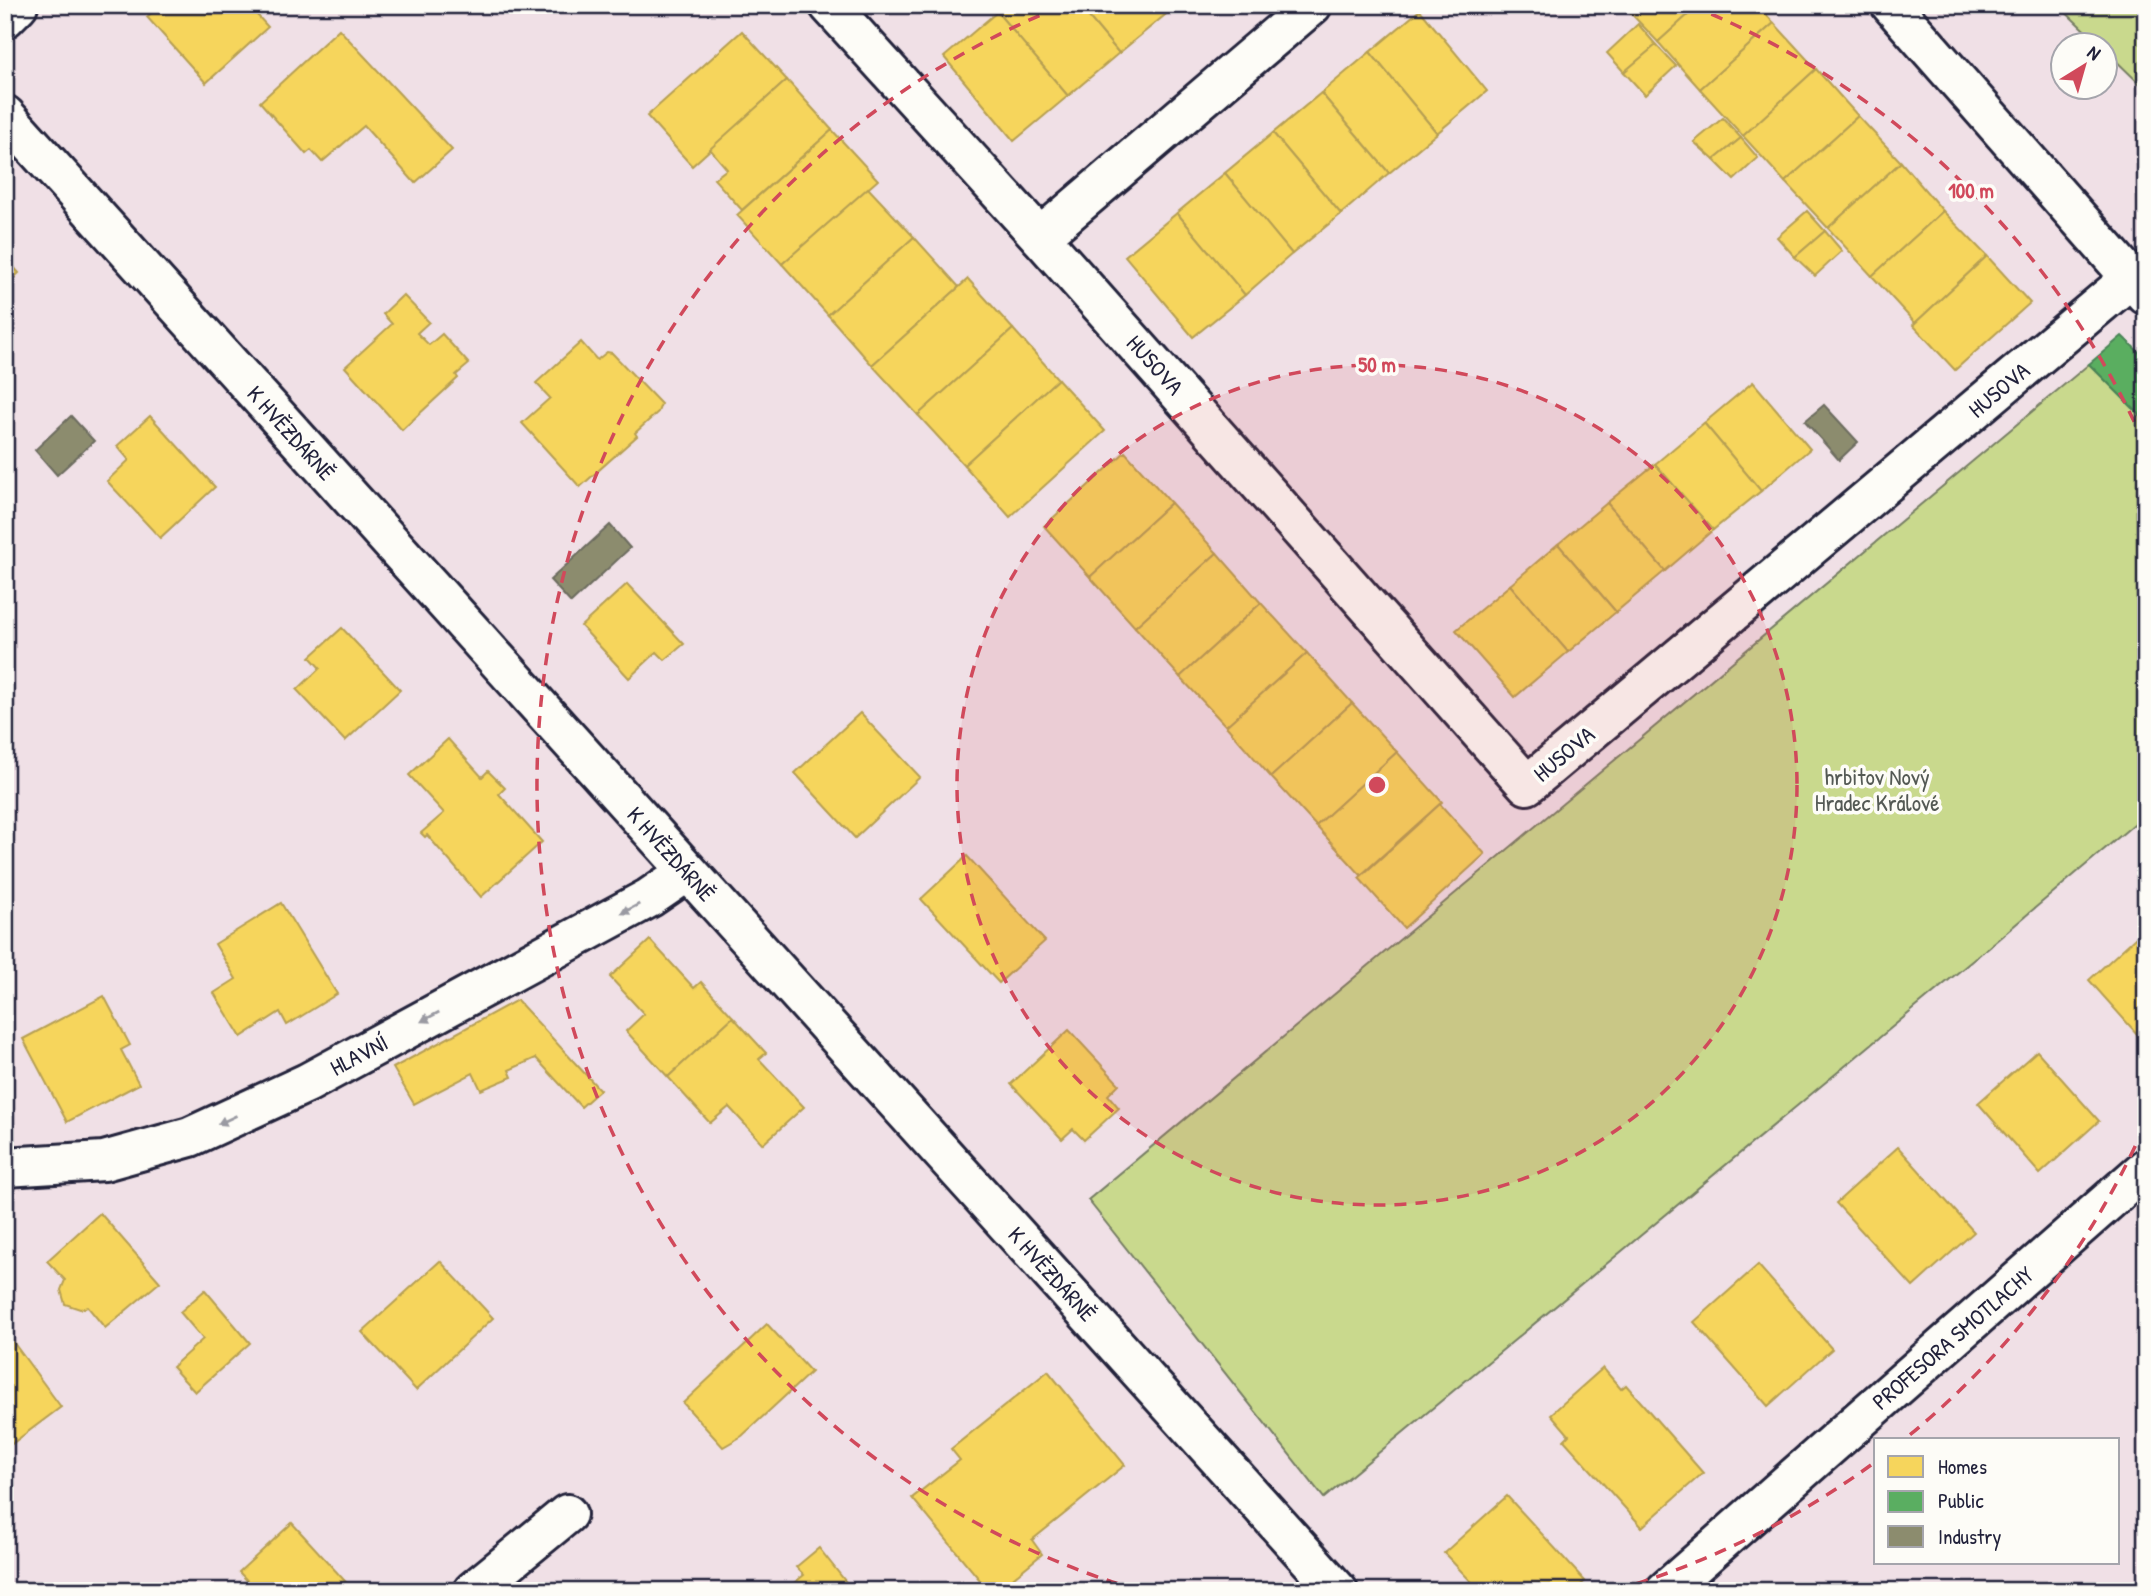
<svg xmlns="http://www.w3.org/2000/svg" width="2151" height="1596" font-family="'Patrick Hand',sans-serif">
<rect width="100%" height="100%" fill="#f0e0e6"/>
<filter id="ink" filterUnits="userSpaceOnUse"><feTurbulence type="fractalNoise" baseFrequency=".0143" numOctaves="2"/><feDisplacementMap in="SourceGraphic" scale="14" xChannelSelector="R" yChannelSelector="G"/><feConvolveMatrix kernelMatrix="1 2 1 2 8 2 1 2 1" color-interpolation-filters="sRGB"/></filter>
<g filter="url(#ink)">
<!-- green -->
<g fill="#c9d98d" stroke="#767e64" stroke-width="2">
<path d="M2058 5H2146V90L2106 51V46L2100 45Z"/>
<path d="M2089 364 2146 421V814L1996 941 1324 1498 1088 1200Z"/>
</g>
<!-- homes -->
<g fill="#f6d55c" stroke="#b69f52" stroke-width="2">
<path d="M160 5H248L268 27 206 83 147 17Z"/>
<path d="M1005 5H1079L1119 53 1068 96 997 12Z"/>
<path d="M1079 5H1167L1171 10 1119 53Z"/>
<path d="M1623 5H1699L1658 42Z"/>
<path d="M1699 5H1757L1774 23 1700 89 1658 42Z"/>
<path d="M1420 10 1487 91 1437 133 1370 52Z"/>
<path d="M997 12 1068 96 1014 141 944 57Z"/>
<path d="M1774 23 1816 69 1743 136 1700 89Z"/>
<path d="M1638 24 1656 45 1624 72 1607 53Z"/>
<path d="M339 29 452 150 415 183 364 126 322 162 311 150 306 154 260 102Z"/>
<path d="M742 31 787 80 692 166 647 116Z"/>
<path d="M1656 45 1676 66 1645 95 1624 72Z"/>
<path d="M1370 52 1437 133 1389 173 1321 93Z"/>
<path d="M1816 69 1858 116 1785 182 1743 136Z"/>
<path d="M787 80 832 130 742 210 714 179 727 169 710 149Z"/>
<path d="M1321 93 1389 173 1341 214 1273 133Z"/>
<path d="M1858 116 1901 162 1828 228 1785 182Z"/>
<path d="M1723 118 1741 138 1714 160 1694 142Z"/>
<path d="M832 130 878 180 782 264 737 215Z"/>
<path d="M1273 133 1341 214 1292 254 1225 173Z"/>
<path d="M1741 138 1758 158 1734 180 1714 160Z"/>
<path d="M1901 162 1943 211 1872 276 1828 228Z"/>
<path d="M1225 173 1292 254 1245 295 1177 213Z"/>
<path d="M868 188 914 237 828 315 782 264Z"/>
<path d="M1807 211 1825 231 1795 257 1777 237Z"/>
<path d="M1943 211 1987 256 1915 323 1872 276Z"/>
<path d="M1177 213 1245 295 1193 337 1125 256Z"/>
<path d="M1825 231 1842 251 1815 276 1795 257Z"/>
<path d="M914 237 959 287 872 365 828 315Z"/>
<path d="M1987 256 2030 303 1955 370 1913 325Z"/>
<path d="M5 257 19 273 5 286Z"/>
<path d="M968 279 1013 329 918 415 872 365Z"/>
<path d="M403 295 429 322 417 333 429 345 442 334 469 364 456 375 458 378 402 430 345 367 392 324 383 314Z"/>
<path d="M1013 329 1058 379 964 465 918 415Z"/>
<path d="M581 342 597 360 607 352 612 353 661 404 658 412 635 433 637 436 580 487 522 423 550 398 536 383Z"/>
<path d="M1058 379 1105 431 1010 517 964 465Z"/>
<path d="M1753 382 1810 449 1761 491 1704 423Z"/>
<path d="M150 416 215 487 160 538 107 481 129 460 117 446Z"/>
<path d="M1704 423 1761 491 1713 530 1655 464Z"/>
<path d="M1125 452 1171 503 1090 577 1044 526Z"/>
<path d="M1655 464 1713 530 1665 571 1607 503Z"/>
<path d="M1171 503 1217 553 1135 627 1090 577Z"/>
<path d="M1607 503 1665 571 1616 612 1558 544Z"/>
<path d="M1558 544 1616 612 1568 652 1510 585Z"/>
<path d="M1217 553 1261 603 1180 677 1135 627Z"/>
<path d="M627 584 684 644 665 660 657 652 629 678 581 626Z"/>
<path d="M1510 585 1568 652 1515 697 1456 630Z"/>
<path d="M1261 603 1307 653 1226 726 1180 677Z"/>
<path d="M342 628 400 690 345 741 297 690 320 668 310 657Z"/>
<path d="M1307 653 1352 703 1271 777 1226 726Z"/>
<path d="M1352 703 1397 752 1316 826 1271 777Z"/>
<path d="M860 713 920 777 855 838 795 773Z"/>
<path d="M448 739 482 777 488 771 505 788 499 794 542 842 481 897 427 835 425 837 421 833 444 813 409 775Z"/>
<path d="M1397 752 1442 802 1361 875 1316 826Z"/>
<path d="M1440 804 1485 854 1404 928 1359 878Z"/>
<path d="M967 856 1045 941 999 983 921 899Z"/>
<path d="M281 903 337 994 287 1025 280 1012 241 1037 214 993 236 979 215 944Z"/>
<path d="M2146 928V1044L2089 980Z"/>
<path d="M650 940 694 988 701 982 733 1017 668 1077 626 1031 644 1014 610 977Z"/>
<path d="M104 996 130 1045 121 1050 139 1084 67 1122 23 1039Z"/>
<path d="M517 1000 600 1090 581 1107 536 1058 509 1070 512 1077 481 1090 473 1073 414 1104 393 1068Z"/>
<path d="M733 1017 766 1053 759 1059 804 1107 763 1144 729 1107 710 1123 668 1077Z"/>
<path d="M1069 1030 1119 1084 1108 1095 1119 1108 1084 1140 1073 1129 1062 1139 1011 1084Z"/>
<path d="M2037 1051 2099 1121 2040 1174 1978 1103Z"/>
<path d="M1898 1147 1974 1232 1913 1287 1836 1203Z"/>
<path d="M100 1213 160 1282 105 1328 88 1307 80 1309 65 1304 61 1290 65 1280 47 1261Z"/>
<path d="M440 1261 493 1318 416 1390 362 1332Z"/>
<path d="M1758 1265 1832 1349 1768 1406 1694 1322Z"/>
<path d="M205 1290 250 1343 195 1392 172 1367 203 1339 180 1312Z"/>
<path d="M767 1324 811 1372 742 1436 723 1447 683 1403Z"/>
<path d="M5 1331 61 1407 5 1449Z"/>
<path d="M1603 1368 1621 1389 1626 1385 1703 1473 1642 1527 1564 1440 1569 1435 1551 1414Z"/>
<path d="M1048 1371 1125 1465 1032 1540 1042 1554 997 1591H989L912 1498 960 1460 951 1449Z"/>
<path d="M1507 1496 1585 1581 1575 1591H1480L1444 1553Z"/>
<path d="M292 1523 354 1591H257L239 1572Z"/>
<path d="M819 1548 853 1591H784L804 1575 796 1567Z"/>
</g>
<!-- public -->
<path fill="#5aae61" stroke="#498456" stroke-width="2" d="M2122 336 2146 359V421L2089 364Z"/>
<!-- industry -->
<g fill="#8c8c6e" stroke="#6c6c5f" stroke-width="2">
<path d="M1824 405 1858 442 1839 460 1805 421Z"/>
<path d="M71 416 94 441 57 475 35 450Z"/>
<path d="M610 525 630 548 571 603 550 580Z"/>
</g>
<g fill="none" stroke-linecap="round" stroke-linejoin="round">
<!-- minor casing -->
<g stroke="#22223b" stroke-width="44">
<g id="minor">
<path d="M829 5 1040 237 1527 785 2130 279"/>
<path d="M1891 5 2146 295"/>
<path d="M5 18 18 5"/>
<path d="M5 115 1338 1591"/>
<path d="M1040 237 1312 5"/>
<path d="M5 1167 104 1161 190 1137 307 1083 649 898 687 872"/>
<path d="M473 1591 567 1514"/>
<path d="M1665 1591 2146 1168"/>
</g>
</g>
<!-- minor -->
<use href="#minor" stroke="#fdfcf7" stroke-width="38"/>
</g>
<!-- one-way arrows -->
<defs><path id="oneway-solid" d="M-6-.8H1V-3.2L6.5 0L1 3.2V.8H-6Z" transform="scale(1.75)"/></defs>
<g fill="#9a9aa2">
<use href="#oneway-solid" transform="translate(630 909) rotate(152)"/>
<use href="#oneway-solid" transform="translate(430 1017) rotate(152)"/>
<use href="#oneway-solid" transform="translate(227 1120) rotate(155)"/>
</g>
</g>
<!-- distance rings -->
<circle cx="1377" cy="785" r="420" fill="#d1495b" fill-opacity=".12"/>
<g fill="none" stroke="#d1495b" stroke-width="3.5" stroke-dasharray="12 9">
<circle cx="1377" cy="785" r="420"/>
<path d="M2144 1127A840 840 0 0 1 1906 1438M1871 1465A840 840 0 0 1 1616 1590M1138 1590A840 840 0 0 1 1062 6M1692 6A840 840 0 0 1 2144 443"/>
</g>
<g text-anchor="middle" stroke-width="7" stroke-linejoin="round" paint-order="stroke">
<!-- street labels -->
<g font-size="23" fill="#22223b" stroke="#fdfcf7">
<text transform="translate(1155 365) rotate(48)" y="8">HUSOVA</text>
<text transform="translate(1999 390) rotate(-40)" y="8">HUSOVA</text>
<text transform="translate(291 433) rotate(48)" y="8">K HVĚZDÁRNĚ</text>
<text transform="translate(1564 754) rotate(-40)" y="8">HUSOVA</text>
<text transform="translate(671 854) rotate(48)" y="8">K HVĚZDÁRNĚ</text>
<text transform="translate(359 1055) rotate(-28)" y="8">HLAVNÍ</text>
<text transform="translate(1052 1274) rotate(48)" y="8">K HVĚZDÁRNĚ</text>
<text transform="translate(1953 1338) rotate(-41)" y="8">PROFESORA SMOTLACHY</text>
</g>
<!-- park labels -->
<g font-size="23" fill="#545954" stroke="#fdfcf7">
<text x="1877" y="785">hrbitov Nový<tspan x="1877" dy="26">Hradec Králové</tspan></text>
</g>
</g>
<circle cx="1377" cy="785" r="10" fill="#d1495b" stroke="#fdfcf7" stroke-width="3.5"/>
<g font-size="21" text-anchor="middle" font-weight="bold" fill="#d1495b" stroke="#fdfcf7" stroke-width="7" stroke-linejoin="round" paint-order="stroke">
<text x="1971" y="198">100 m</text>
<text x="1377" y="372">50 m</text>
</g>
<!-- margin -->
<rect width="2151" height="1596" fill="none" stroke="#fdfcf7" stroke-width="28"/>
<rect x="14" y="14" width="2123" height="1568" fill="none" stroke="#22223b" stroke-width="2.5" filter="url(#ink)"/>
<!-- legend -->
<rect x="1874" y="1438" width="245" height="126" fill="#fdfcf7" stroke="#a5a5ac" stroke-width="2"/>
<rect x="1888" y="1456" width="35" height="21" fill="#f6d55c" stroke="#a5a5ac" stroke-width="2"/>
<text x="1938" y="1474" font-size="21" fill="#22223b">Homes</text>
<rect x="1888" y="1491" width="35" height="21" fill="#5aae61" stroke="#a5a5ac" stroke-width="2"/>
<text x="1938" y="1508" font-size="21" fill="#22223b">Public</text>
<rect x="1888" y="1526" width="35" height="21" fill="#8c8c6e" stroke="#a5a5ac" stroke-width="2"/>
<text x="1938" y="1544" font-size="21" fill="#22223b">Industry</text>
<!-- north arrow -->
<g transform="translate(2084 66) rotate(37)"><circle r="33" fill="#fdfcf7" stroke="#a5a5ac" stroke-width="2"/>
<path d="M0-5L12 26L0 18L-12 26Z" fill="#d1495b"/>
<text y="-10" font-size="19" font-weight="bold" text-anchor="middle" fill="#22223b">N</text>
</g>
</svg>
